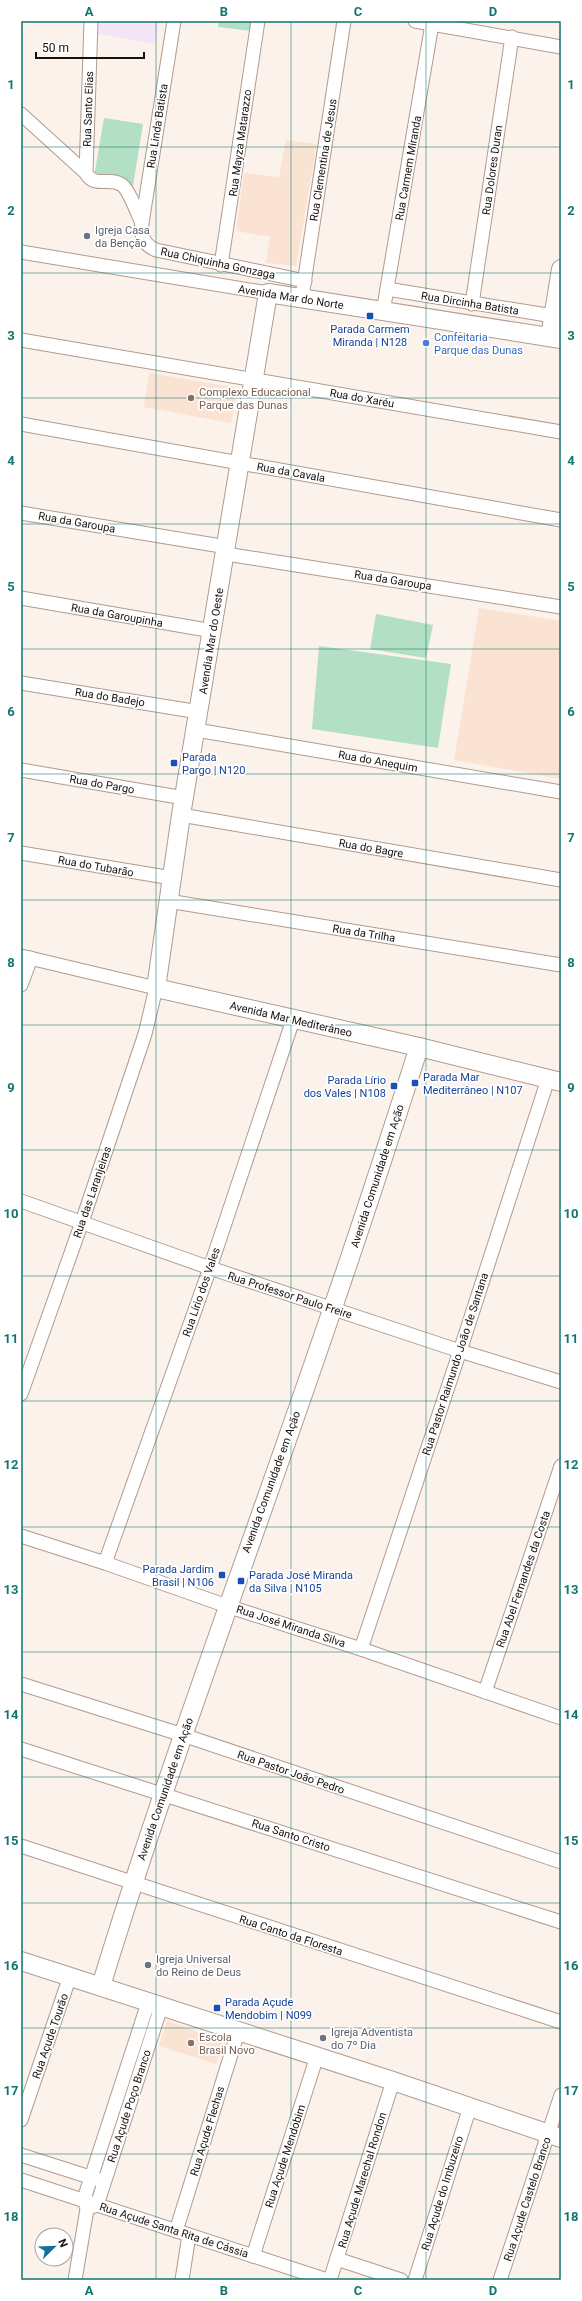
<svg xmlns="http://www.w3.org/2000/svg" width="582" height="2301" font-family="Roboto,sans-serif">
<rect width="100%" height="100%" fill="#fbf2ec"/>
<!-- built -->
<g fill="#fbe3d4">
<path d="M286 140 317 144 296 266 266 263 270 237 236 231 244 173 279 177Z"/>
<path d="M149 373 238 388 231 423 144 407Z"/>
<path d="M479 608 561 621V779L454 760Z"/>
<path d="M167 2021 223 2041 216 2064 159 2046Z"/>
</g>
<!-- medical -->
<path fill="#f3e4f7" d="M96 21H159L155 44 95 33Z"/>
<!-- park -->
<g fill="#b3dfc5">
<path d="M219 21H252L251 31 218 27Z"/>
<path d="M104 118 143 124 133 186 94 177Z"/>
<path d="M376 614 433 625 426 658 370 649Z"/>
<path d="M319 646 451 664 438 748 312 729Z"/>
</g>
<g fill="none" stroke-linecap="round" stroke-linejoin="round">
<!-- street casing -->
<g stroke="#b19b8e" stroke-width="15">
<g id="street">
<path d="M174 21 142 223C140 236 144 245 156 250L305 281"/>
<path d="M415 21 561 47"/>
<path d="M21 114 86 173C95 189 109 176 122 185 129 190 138 215 142 223"/>
<path d="M86 173 91 21"/>
<path d="M21 252 268 293"/>
<path d="M221 265 258 21"/>
<path d="M387 289 553 316"/>
<path d="M303 290 344 21"/>
<path d="M472 304 512 37"/>
<path d="M383 312 432 24"/>
<path d="M21 340 561 432"/>
<path d="M21 424 561 520"/>
<path d="M21 513 227 547"/>
<path d="M226 554 561 607"/>
<path d="M21 598 213 631"/>
<path d="M21 683 199 712"/>
<path d="M196 730 561 792"/>
<path d="M21 770 184 798"/>
<path d="M181 815 561 880"/>
<path d="M21 853 172 878"/>
<path d="M168 901 561 965"/>
<path d="M21 956 156 988 145 1034 82 1222 21 1394"/>
<path d="M21 985 31 958"/>
<path d="M21 1201 210 1268 460 1351 561 1382"/>
<path d="M21 1536 105 1563 227 1606 361 1649 561 1718"/>
<path d="M105 1563 210 1268 293 1020"/>
<path d="M361 1649 460 1351 548 1079"/>
<path d="M21 1684 183 1735 561 1862"/>
<path d="M485 1692 561 1466"/>
<path d="M21 1749 561 1922"/>
<path d="M21 1846 561 2022"/>
<path d="M21 2120 70 1976"/>
<path d="M21 2155 99 2180"/>
<path d="M21 2180 327 2280"/>
<path d="M89 2208 97 2205 161 2007"/>
<path d="M176 2231 238 2032"/>
<path d="M253 2256 317 2056"/>
<path d="M337 2259 401 2280"/>
<path d="M75 2280 87 2209 84 2199 148 2003"/>
<path d="M182 2280 189 2235"/>
<path d="M330 2280 393 2081"/>
<path d="M415 2280 470 2107"/>
<path d="M500 2280 561 2095"/>
</g>
</g>
<!-- secondary casing -->
<g stroke="#b19b8e" stroke-width="20">
<g id="secondary">
<path d="M550 337 561 269"/>
<path d="M561 339 268 293 181 815 156 988 419 1047 561 1082"/>
<path d="M21 1961 393 2081 561 2138"/>
<path d="M101 1986C171 1757 256 1534 333 1307 363 1221 391 1134 419 1047"/>
</g>
</g>
<!-- street -->
<use href="#street" stroke="#fff" stroke-width="13"/>
<!-- secondary -->
<use href="#secondary" stroke="#fff" stroke-width="18"/>
</g>
<!-- grid -->
<path fill="none" stroke="#0f766e" stroke-width="1" stroke-opacity="0.55" d="M156 21V2280M291 21V2280M426 21V2280M21 147H561M21 273H561M21 398H561M21 524H561M21 649H561M21 774H561M21 900H561M21 1025H561M21 1150H561M21 1276H561M21 1401H561M21 1527H561M21 1652H561M21 1777H561M21 1903H561M21 2028H561M21 2154H561"/>
<!-- markers -->
<g fill="#6b7280" stroke="#fff" stroke-width="1.5">
<circle cx="87" cy="236" r="4"/>
<circle cx="148" cy="1965" r="4"/>
<circle cx="323" cy="2038" r="4"/>
</g>
<g fill="#1a4fb4" stroke="#fff" stroke-width="1.5">
<rect x="366" y="312" width="8" height="8" rx="2"/>
<rect x="170" y="759" width="8" height="8" rx="2"/>
<rect x="411" y="1079" width="8" height="8" rx="2"/>
<rect x="390" y="1082" width="8" height="8" rx="2"/>
<rect x="218" y="1571" width="8" height="8" rx="2"/>
<rect x="237" y="1577" width="8" height="8" rx="2"/>
<rect x="213" y="2004" width="8" height="8" rx="2"/>
</g>
<circle fill="#3f7fe0" stroke="#fff" stroke-width="1.5" cx="426" cy="343" r="4"/>
<g fill="#8d6e63" stroke="#fff" stroke-width="1.5">
<circle cx="191" cy="398" r="4"/>
<circle cx="191" cy="2043" r="4"/>
</g>
<g text-anchor="middle" stroke-width="3.5" stroke-linejoin="round" paint-order="stroke">
<!-- street labels -->
<g font-size="11" fill="#18100b" stroke="#fff">
<text transform="translate(88 109) rotate(-88)" y="4">Rua Santo Elias</text>
<text transform="translate(157 126) rotate(-81)" y="4">Rua Linda Batista</text>
<text transform="translate(240 143) rotate(-82)" y="4">Rua Mayza Matarazzo</text>
<text transform="translate(323 160) rotate(-81)" y="4">Rua Clementina de Jesus</text>
<text transform="translate(408 168) rotate(-80)" y="4">Rua Carmem Miranda</text>
<text transform="translate(492 170) rotate(-82)" y="4">Rua Dolores Duran</text>
<text transform="translate(218 263) rotate(12)" y="4">Rua Chiquinha Gonzaga</text>
<text transform="translate(291 297) rotate(9)" y="4">Avenida Mar do Norte</text>
<text transform="translate(470 303) rotate(9)" y="4">Rua Dircinha Batista</text>
<text transform="translate(362 398) rotate(10)" y="4">Rua do Xaréu</text>
<text transform="translate(291 472) rotate(10)" y="4">Rua da Cavala</text>
<text transform="translate(77 522) rotate(10)" y="4">Rua da Garoupa</text>
<text transform="translate(393 580) rotate(9)" y="4">Rua da Garoupa</text>
<text transform="translate(117 615) rotate(10)" y="4">Rua da Garoupinha</text>
<text transform="translate(211 641) rotate(-81)" y="4">Avendia Mar do Oeste</text>
<text transform="translate(110 697) rotate(9)" y="4">Rua do Badejo</text>
<text transform="translate(378 761) rotate(10)" y="4">Rua do Anequim</text>
<text transform="translate(102 784) rotate(10)" y="4">Rua do Pargo</text>
<text transform="translate(371 848) rotate(10)" y="4">Rua do Bagre</text>
<text transform="translate(96 866) rotate(10)" y="4">Rua do Tubarão</text>
<text transform="translate(364 933) rotate(9)" y="4">Rua da Trilha</text>
<text transform="translate(291 1019) rotate(13)" y="4">Avenida Mar Mediterâneo</text>
<text transform="translate(377 1176) rotate(-72)" y="4">Avenida Comunidade em Ação</text>
<text transform="translate(92 1192) rotate(-71)" y="4">Rua das Laranjeiras</text>
<text transform="translate(201 1292) rotate(-71)" y="4">Rua Lírio dos Vales</text>
<text transform="translate(290 1295) rotate(18)" y="4">Rua Professor Paulo Freire</text>
<text transform="translate(455 1364) rotate(-72)" y="4">Rua Pastor Raimundo João de Santana</text>
<text transform="translate(271 1482) rotate(-70)" y="4">Avenida Comunidade em Ação</text>
<text transform="translate(523 1579) rotate(-71)" y="4">Rua Abel Fernandes da Costa</text>
<text transform="translate(291 1626) rotate(18)" y="4">Rua José Miranda Silva</text>
<text transform="translate(291 1772) rotate(19)" y="4">Rua Pastor João Pedro</text>
<text transform="translate(165 1789) rotate(-71)" y="4">Avenida Comunidade em Ação</text>
<text transform="translate(291 1835) rotate(18)" y="4">Rua Santo Cristo</text>
<text transform="translate(291 1935) rotate(18)" y="4">Rua Canto da Floresta</text>
<text transform="translate(50 2036) rotate(-71)" y="4">Rua Açude Tourão</text>
<text transform="translate(129 2106) rotate(-72)" y="4">Rua Açude Poço Branco</text>
<text transform="translate(207 2131) rotate(-73)" y="4">Rua Açude Flechas</text>
<text transform="translate(285 2156) rotate(-72)" y="4">Rua Açude Mendobim</text>
<text transform="translate(362 2180) rotate(-73)" y="4">Rua Açude Marechal Rondon</text>
<text transform="translate(442 2193) rotate(-73)" y="4">Rua Açude do Imbuzeiro</text>
<text transform="translate(527 2199) rotate(-72)" y="4">Rua Açude Castelo Branco</text>
<text transform="translate(174 2230) rotate(18)" y="4">Rua Açude Santa Rita de Cássia</text>
</g>
<!-- worship labels -->
<g font-size="11" fill="#5b616d" stroke="#fff" text-anchor="start">
<text x="95" y="234">Igreja Casa<tspan x="95" dy="13">da Benção</tspan></text>
<text x="156" y="1963">Igreja Universal<tspan x="156" dy="13">do Reino de Deus</tspan></text>
<text x="331" y="2036">Igreja Adventista<tspan x="331" dy="13">do 7º Dia</tspan></text>
</g>
<!-- transit labels -->
<g font-size="11" fill="#164399" stroke="#fff" text-anchor="start">
<text x="370" y="333" text-anchor="middle">Parada Carmem<tspan x="370" dy="13">Miranda | N128</tspan></text>
<text x="182" y="761">Parada<tspan x="182" dy="13">Pargo | N120</tspan></text>
<text x="423" y="1081">Parada Mar<tspan x="423" dy="13">Mediterrâneo | N107</tspan></text>
<text x="386" y="1084" text-anchor="end">Parada Lírio<tspan x="386" dy="13">dos Vales | N108</tspan></text>
<text x="214" y="1573" text-anchor="end">Parada Jardim<tspan x="214" dy="13">Brasil | N106</tspan></text>
<text x="249" y="1579">Parada José Miranda<tspan x="249" dy="13">da Silva | N105</tspan></text>
<text x="225" y="2006">Parada Açude<tspan x="225" dy="13">Mendobim | N099</tspan></text>
</g>
<!-- shop labels -->
<g font-size="11" fill="#366cbe" stroke="#fff" text-anchor="start">
<text x="434" y="341">Confeitaria<tspan x="434" dy="13">Parque das Dunas</tspan></text>
</g>
<!-- education labels -->
<g font-size="11" fill="#785e54" stroke="#fff" text-anchor="start">
<text x="199" y="396">Complexo Educacional<tspan x="199" dy="13">Parque das Dunas</tspan></text>
<text x="199" y="2041">Escola<tspan x="199" dy="13">Brasil Novo</tspan></text>
</g>
</g>
<!-- border -->
<rect width="582" height="2301" fill="none" stroke="#ffffff" stroke-width="44"/>
<!-- north arrow -->
<g transform="translate(54 2247) rotate(67)"><circle r="19" fill="#ffffff" stroke="#a39f9d"/>
<path d="M0-3L7 15L0 10L-7 15Z" fill="#136f9e"/>
<text y="-6" font-size="11" font-weight="bold" text-anchor="middle" fill="#18100b">N</text>
</g>
<!-- scale -->
<path d="M36 52v6h108v-6" fill="none" stroke="#18100b" stroke-width="2"/>
<text x="42" y="52" font-size="12" fill="#18100b" stroke="#ffffff" stroke-width="3" paint-order="stroke">50 m</text>
<rect x="22" y="22" width="538" height="2257" fill="none" stroke="#0f766e" stroke-width="1.5"/>
<g font-size="13" text-anchor="middle" font-weight="bold" fill="#0f766e">
<text x="89" y="16">A</text>
<text x="224" y="16">B</text>
<text x="358" y="16">C</text>
<text x="493" y="16">D</text>
<text x="11" y="89">1</text>
<text x="571" y="89">1</text>
<text x="11" y="215">2</text>
<text x="571" y="215">2</text>
<text x="11" y="340">3</text>
<text x="571" y="340">3</text>
<text x="11" y="465">4</text>
<text x="571" y="465">4</text>
<text x="11" y="591">5</text>
<text x="571" y="591">5</text>
<text x="11" y="716">6</text>
<text x="571" y="716">6</text>
<text x="11" y="842">7</text>
<text x="571" y="842">7</text>
<text x="11" y="967">8</text>
<text x="571" y="967">8</text>
<text x="11" y="1092">9</text>
<text x="571" y="1092">9</text>
<text x="11" y="1218">10</text>
<text x="571" y="1218">10</text>
<text x="11" y="1343">11</text>
<text x="571" y="1343">11</text>
<text x="11" y="1469">12</text>
<text x="571" y="1469">12</text>
<text x="11" y="1594">13</text>
<text x="571" y="1594">13</text>
<text x="11" y="1719">14</text>
<text x="571" y="1719">14</text>
<text x="11" y="1845">15</text>
<text x="571" y="1845">15</text>
<text x="11" y="1970">16</text>
<text x="571" y="1970">16</text>
<text x="11" y="2095">17</text>
<text x="571" y="2095">17</text>
<text x="11" y="2221">18</text>
<text x="571" y="2221">18</text>
<text x="89" y="2295">A</text>
<text x="224" y="2295">B</text>
<text x="358" y="2295">C</text>
<text x="493" y="2295">D</text>
</g>
</svg>
